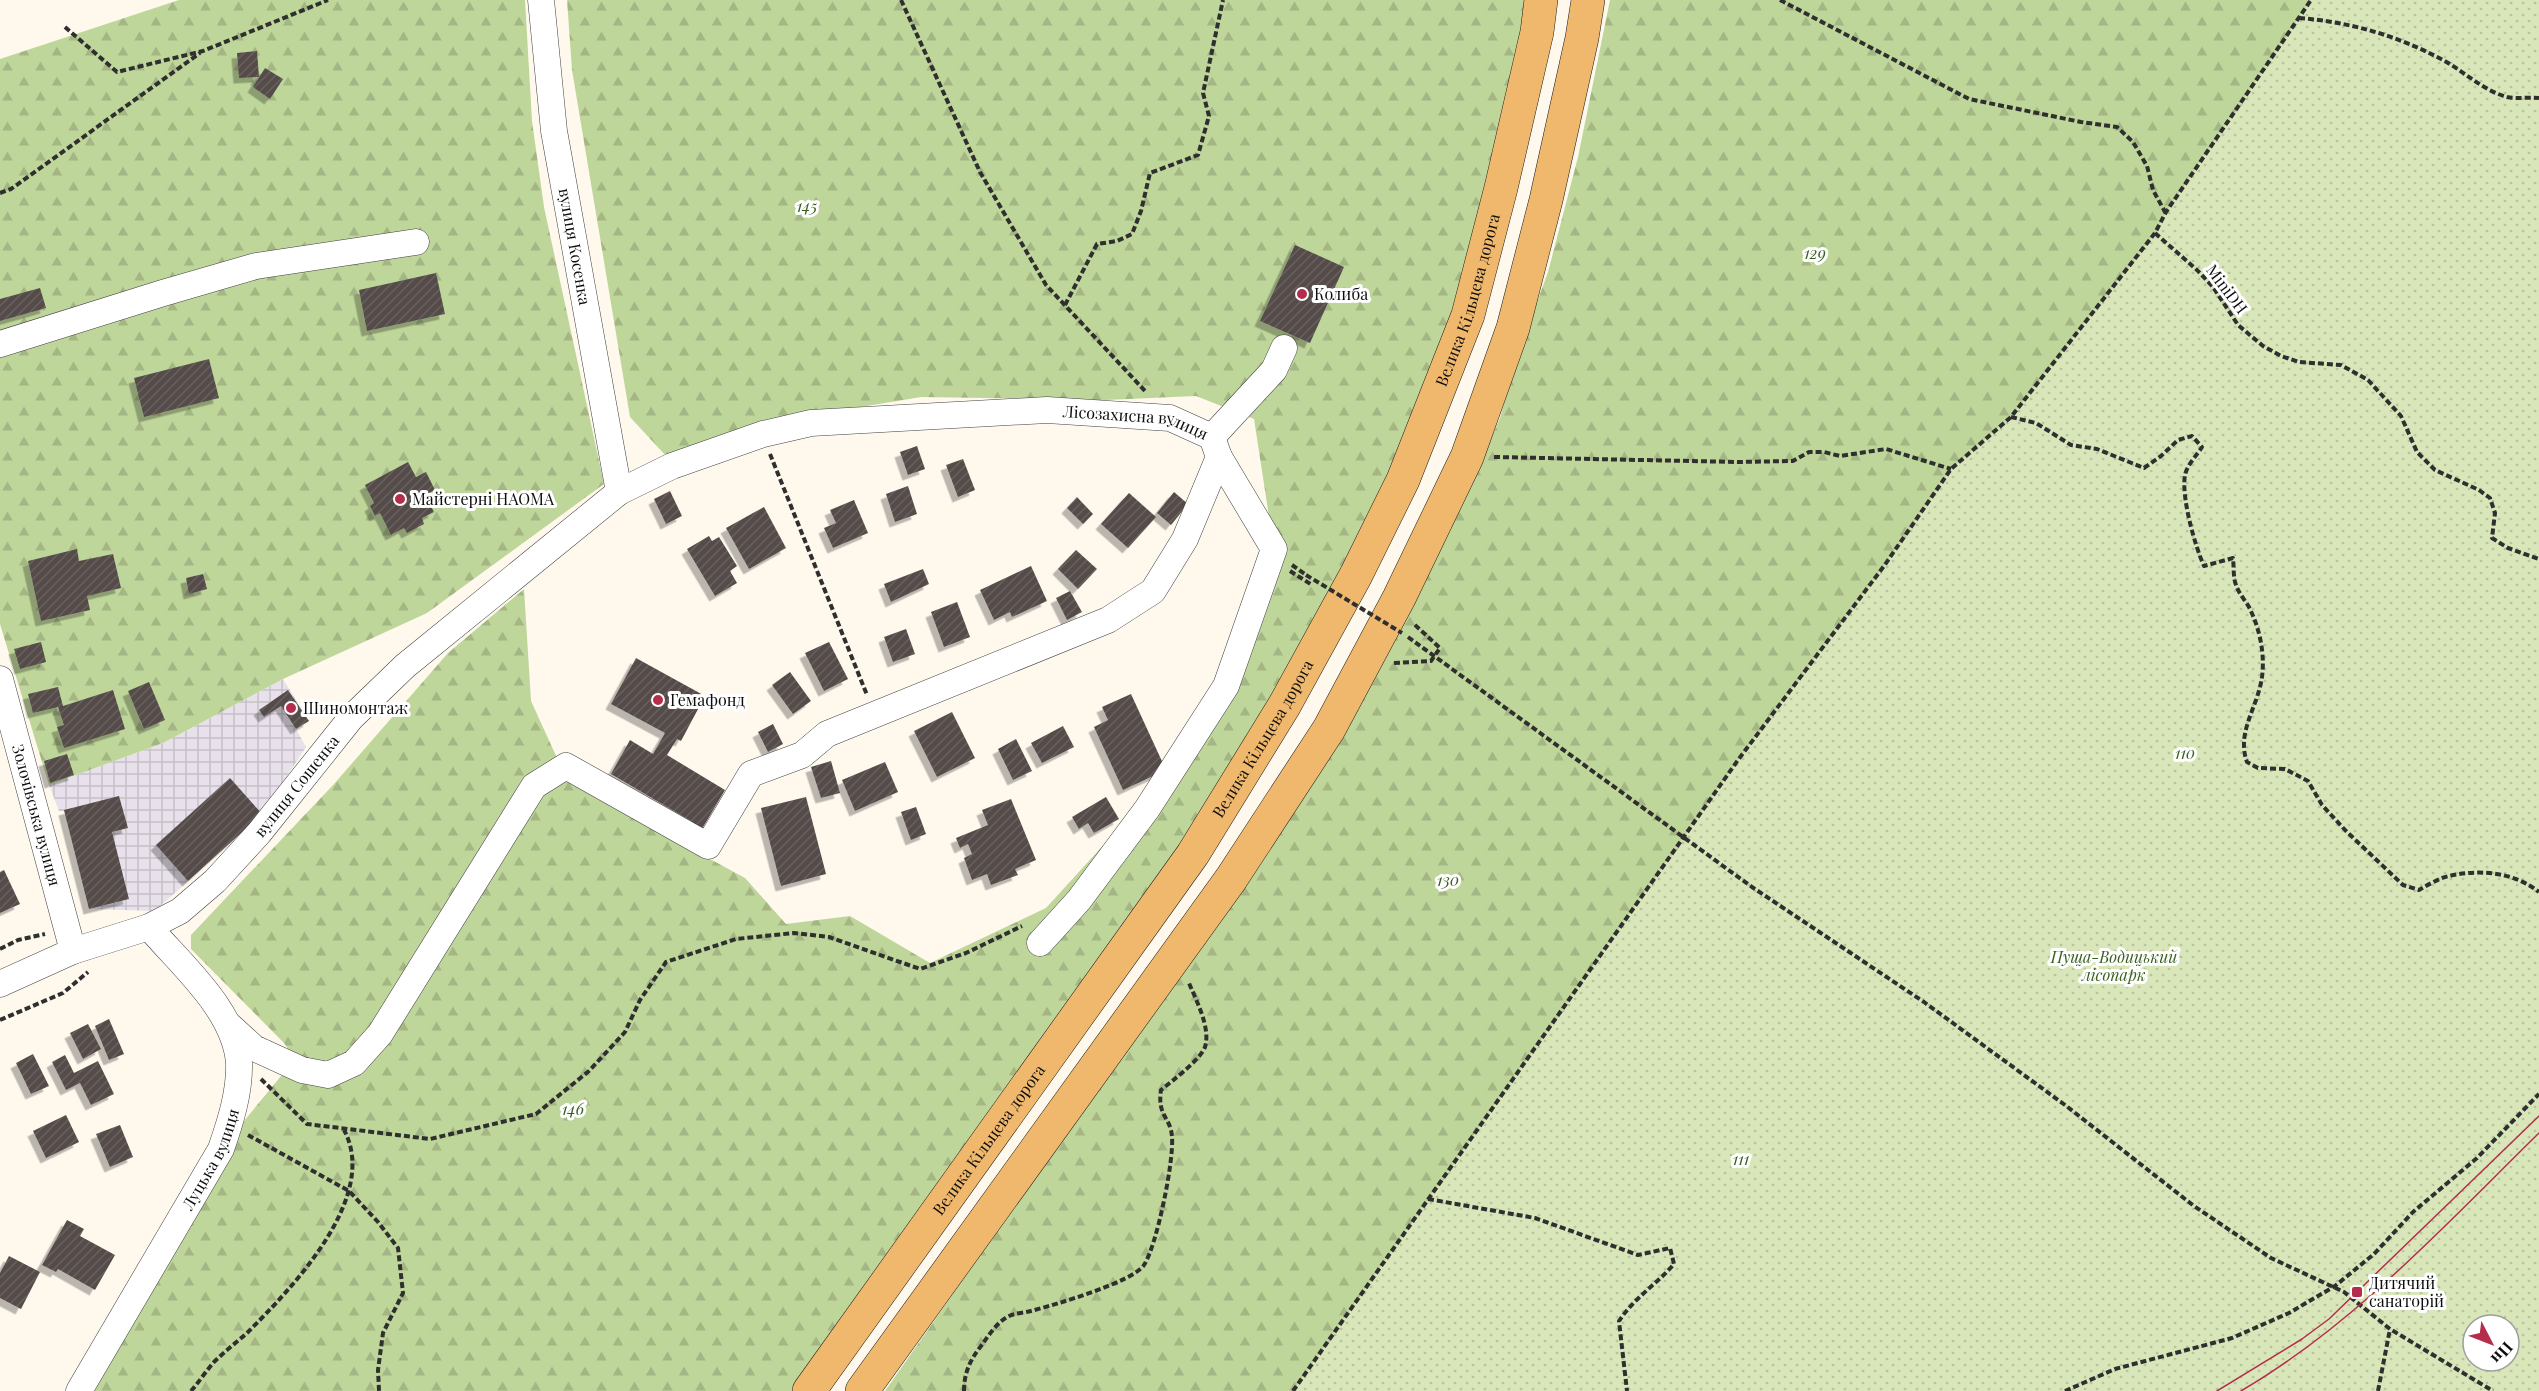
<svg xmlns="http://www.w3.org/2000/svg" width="2539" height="1391" font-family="'Playfair Display',serif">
<defs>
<pattern id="industrial-grid" width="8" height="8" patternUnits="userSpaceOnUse" patternTransform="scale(1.5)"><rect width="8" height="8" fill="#e8e1eb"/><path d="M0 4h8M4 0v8" fill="none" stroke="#c6c0c8"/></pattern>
<pattern id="forest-firs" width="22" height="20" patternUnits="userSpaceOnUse" patternTransform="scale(1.5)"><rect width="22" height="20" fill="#bfd69a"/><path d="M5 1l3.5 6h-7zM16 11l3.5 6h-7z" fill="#a3b684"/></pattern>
<pattern id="park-dots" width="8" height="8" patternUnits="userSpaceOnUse" patternTransform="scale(1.5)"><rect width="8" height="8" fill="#d8e6b9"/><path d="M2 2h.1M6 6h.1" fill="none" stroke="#b8c49e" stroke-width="1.8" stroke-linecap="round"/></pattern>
<pattern id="building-hatch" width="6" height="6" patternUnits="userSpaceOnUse" patternTransform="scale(1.5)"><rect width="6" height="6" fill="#554c4a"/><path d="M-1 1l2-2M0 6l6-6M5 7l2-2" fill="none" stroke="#686160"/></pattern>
<filter id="shadow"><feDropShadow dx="-5.5" dy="5.5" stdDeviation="0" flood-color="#0004"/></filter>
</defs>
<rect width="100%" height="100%" fill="#fef8ed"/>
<!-- industrial -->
<path fill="url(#industrial-grid)" d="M283 679 309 721 296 729 306 747 262 814 155 911 89 909 64 811H59L49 785 163 743Z"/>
<!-- forest -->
<g fill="url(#forest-firs)" fill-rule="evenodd">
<path d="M179 0H525L532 121 544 207 604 484 427 613 283 679 163 743 49 785 0 624V59Z"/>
<path d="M567 0H1541L1468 315 1284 706 809 1391H79L221 1149 295 1059 284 1043 191 949V935L334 784 448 653 524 589 531 701 568 782 745 878 786 924 850 916 930 963 1046 908 1150 794 1209 692 1262 562 1274 549 1254 419 1196 396 1105 400 921 397 758 424 667 457 630 417 572 70Z"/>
<path d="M1610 0H2539V1391H885L1133 1037 1229 910 1286 825 1367 685 1483 457 1500 418 1516 360 1548 272 1578 157ZM2473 1325H2509V1361H2473Z"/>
</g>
<!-- park -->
<path fill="url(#park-dots)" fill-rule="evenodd" d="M2311 0H2539V1391H1293L1738 760 1884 566 1951 469 2011 417 2155 233 2166 212ZM2473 1325H2509V1361H2473Z"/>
<!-- building -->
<g fill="url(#building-hatch)" filter="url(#shadow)">
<path d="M257 51 259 77 239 78 237 53Z"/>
<path d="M265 68 283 79 270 99 253 87Z"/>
<path d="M1295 245 1344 267 1310 343 1260 321Z"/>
<path d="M436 273 445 314 367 331 359 290Z"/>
<path d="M40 288 46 308 0 321V299Z"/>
<path d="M209 359 219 398 144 417 134 378Z"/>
<path d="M917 446 925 469 908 475 900 452Z"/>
<path d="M963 459 975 490 958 497 946 465Z"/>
<path d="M408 462 416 477 426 472 435 490 425 495 434 512 422 518 424 524 407 533 404 528 391 535 380 513 375 516 370 506 374 503 365 485Z"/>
<path d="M908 486 917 514 895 522 886 494Z"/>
<path d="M670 491 682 516 666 524 654 499Z"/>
<path d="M1174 492 1188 504 1171 525 1157 513Z"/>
<path d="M1129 493 1156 517 1128 548 1101 524Z"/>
<path d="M1077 497 1093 514 1083 524 1067 508Z"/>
<path d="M854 500 868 533 833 548 824 528 836 523 830 510Z"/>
<path d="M764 507 786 548 749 569 726 528Z"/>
<path d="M709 536 712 541 719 537 737 566 730 571 737 583 715 596 687 549Z"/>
<path d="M77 549 79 561 113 554 121 588 87 596 90 610 41 621 28 561Z"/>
<path d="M1076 550 1097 569 1078 589 1058 569Z"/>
<path d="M1031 566 1047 601 1012 617 1010 612 994 620 980 590Z"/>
<path d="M923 569 929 584 891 602 884 584Z"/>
<path d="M203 574 207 589 189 594 186 578Z"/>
<path d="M1070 591 1082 612 1067 620 1056 598Z"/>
<path d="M957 602 970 637 944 647 931 612Z"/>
<path d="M906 629 915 654 893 662 884 637Z"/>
<path d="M41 642 46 662 20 669 14 649Z"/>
<path d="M829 642 848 679 824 691 805 653Z"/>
<path d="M636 658 705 696 681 741 677 739 667 755 725 790 699 834 687 828 691 821 611 774 630 740 653 754 665 733 611 704Z"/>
<path d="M790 672 811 701 793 714 772 685Z"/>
<path d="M149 682 165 720 144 729 128 691Z"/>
<path d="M58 687 63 706 113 690 125 729 64 748 57 727 64 725 58 707 33 713 28 694Z"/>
<path d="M288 690 309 721 296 729 281 706 264 717 259 710Z"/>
<path d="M1131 694 1166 770 1123 790 1094 727 1108 720 1102 707Z"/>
<path d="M952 712 975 758 937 777 914 731Z"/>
<path d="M773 724 783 744 768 752 758 732Z"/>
<path d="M1063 726 1074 747 1042 763 1031 743Z"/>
<path d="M1016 739 1032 771 1013 780 998 749Z"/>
<path d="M67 754 74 775 50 783 44 761Z"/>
<path d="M831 761 840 793 821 798 811 767Z"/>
<path d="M885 762 898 792 855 811 842 780Z"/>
<path d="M230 778 262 814 188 881 156 845Z"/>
<path d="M119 796 128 828 112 832 129 899 89 909 64 810Z"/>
<path d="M806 797 826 874 781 886 761 808Z"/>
<path d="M1106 797 1119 819 1094 833 1088 823 1079 829 1072 817Z"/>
<path d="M1011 799 1036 860 1015 869 1018 875 991 885 987 874 972 880 964 858 972 854 968 844 960 848 956 838 988 825 982 810Z"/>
<path d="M916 807 926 834 911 840 901 812Z"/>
<path d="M4 870 20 904 0 913V872Z"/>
<path d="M109 1019 124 1054 109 1060 95 1026Z"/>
<path d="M88 1024 101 1049 83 1059 70 1033Z"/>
<path d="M33 1054 49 1086 31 1094 16 1063Z"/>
<path d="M65 1055 74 1073 98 1061 114 1094 91 1105 80 1083 66 1090 52 1062Z"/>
<path d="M66 1115 79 1142 46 1158 33 1131Z"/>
<path d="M120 1125 133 1157 110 1167 96 1134Z"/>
<path d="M67 1220 84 1229 80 1236 115 1255 95 1290 58 1269 56 1272 42 1265Z"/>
<path d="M9 1256 40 1272 21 1309 0 1298V1273Z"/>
</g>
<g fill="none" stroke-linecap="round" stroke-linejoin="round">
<!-- minor casing -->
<g stroke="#404040" stroke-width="27">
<g id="minor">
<path id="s1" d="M541 0 554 131 619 492"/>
<path d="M0 344 163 293 256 266 416 242"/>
<path d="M1212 437 1274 370 1284 348"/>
<path id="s2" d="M0 679 73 951"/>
<path d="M1040 943 1079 900 1147 809 1226 686 1274 549 1219 457"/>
<path id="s3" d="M0 984 73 951 149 927 180 911 215 881 259 833 351 718 405 666 619 492 672 466 763 434 811 423 1047 410 1170 418 1212 437 1219 457 1185 539 1153 591 1108 620 827 734 802 755 751 774 708 846 566 766 534 786 380 1034 354 1063 328 1075 302 1070 254 1048 230 1026"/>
<path id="s4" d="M79 1391 221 1149C230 1123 240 1092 239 1063 235 1010 181 965 149 927"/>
</g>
</g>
<!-- major casing -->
<g stroke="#1e1e1e" stroke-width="34">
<g id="major">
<path id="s5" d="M809 1391 1193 854 1284 706 1356 575 1403 480 1468 315 1501 188 1537 32 1541 0"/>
<path d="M862 1391 1231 879 1329 729 1399 598 1467 457 1513 328 1546 200 1582 38 1588 0"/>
</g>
</g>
<!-- path -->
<g stroke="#2f2f2f" stroke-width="4" stroke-dasharray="6 3" stroke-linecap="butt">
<path d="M901 0 980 172 1046 285 1146 392"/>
<path d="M1780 0 1969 99 2081 122 2117 127 2133 142 2147 166 2153 190 2165 212"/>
<path d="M2299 18C2351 22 2398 36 2443 60 2465 72 2482 90 2507 97 2517 99 2529 97 2539 98"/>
<path d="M65 27 117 72 203 51 328 0"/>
<path d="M0 193 11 189 200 53"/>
<path d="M2155 233 2197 270 2213 287 2238 325 2263 346 2281 356 2299 362 2341 365 2368 380 2401 416 2417 452 2435 470 2479 490 2490 498 2495 513 2492 538 2508 548 2539 559"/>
<path d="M1065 305 1097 244 1117 241 1132 234 1141 211 1150 173 1198 155 1209 116 1203 93 1223 0"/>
<path d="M2011 417 2036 423 2071 445 2097 449 2144 468 2161 456 2178 440 2192 436 2202 447C2197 455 2187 465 2185 475 2181 497 2195 546 2204 566L2233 558C2234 566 2233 578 2236 585 2239 594 2246 601 2250 609 2260 630 2265 654 2262 677 2258 707 2236 732 2247 762L2258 768 2285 769 2308 781 2322 805 2346 831 2403 885 2419 890C2428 885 2439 878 2449 876 2480 869 2514 872 2539 892"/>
<path d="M770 454 867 695"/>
<path d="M1494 457 1739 462 1793 461 1809 452H1824L1840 456 1886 449 1951 469"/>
<path d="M1292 565 1306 575"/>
<path d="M1290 571 1312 585"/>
<path d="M1408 637 1752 887 1924 1002 2065 1105 2194 1206 2271 1258 2344 1292 2390 1329 2493 1391"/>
<path d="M1394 663 1431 661 1440 648 1414 624"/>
<path d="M0 949 18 940 45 934"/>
<path d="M0 1020 63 993 88 972"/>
<path d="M261 1079 307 1124 430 1139 536 1114 589 1071 625 1032 640 1000 666 962 736 939 794 933 829 937 920 969 966 953 1022 926"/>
<path d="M248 1135 349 1191 378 1222 398 1248 403 1293 383 1333 378 1370 379 1391"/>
<path d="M1428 1199 1535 1218 1638 1255 1670 1248 1674 1264C1657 1284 1634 1298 1619 1321L1627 1391"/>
<path d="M191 1391C199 1382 206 1371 214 1362 225 1351 237 1342 248 1332 292 1288 380 1197 344 1130"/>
<path d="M964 1391C964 1373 970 1360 981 1346 989 1335 997 1322 1009 1316 1015 1313 1024 1313 1031 1311 1054 1305 1133 1282 1144 1265 1157 1245 1174 1161 1172 1137 1171 1117 1157 1117 1161 1090 1172 1081 1201 1059 1205 1047 1211 1028 1196 1000 1189 983"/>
<path d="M1293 1391 1738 760 1884 566 1951 469 2011 417 2155 233 2166 212 2311 0"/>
<path d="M2065 1391 2115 1369 2232 1338 2289 1313 2335 1286 2374 1254 2413 1212 2477 1158 2539 1094"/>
<path d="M2378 1391 2390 1329"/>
</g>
<!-- minor -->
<use href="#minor" stroke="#fff" stroke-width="26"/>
<!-- major -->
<use href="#major" stroke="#f0b86c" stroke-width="33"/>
<!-- tram -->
<g stroke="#b42e4b" stroke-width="1.5">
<path d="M2217 1391 2302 1339 2329 1319 2539 1116"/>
<path d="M2241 1391C2354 1325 2446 1224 2539 1133"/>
</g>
<!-- path-bridge -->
<path stroke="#2f2f2f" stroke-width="4" stroke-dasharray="6 3" stroke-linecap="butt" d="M1306 575 1402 633"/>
</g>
<!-- markers -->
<g fill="#b42e4b" stroke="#fff" stroke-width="2">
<circle cx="1302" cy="294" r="6"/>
<circle cx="400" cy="499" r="6"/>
<circle cx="658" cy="700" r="6"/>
<circle cx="291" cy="708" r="6"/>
<rect x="2351" y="1286" width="12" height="12" rx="3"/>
</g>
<g text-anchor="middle" stroke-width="6" stroke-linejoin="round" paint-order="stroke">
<!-- park labels -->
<g font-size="16" font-style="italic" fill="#396021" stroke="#fff">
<text x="807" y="212">145</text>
<text x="1815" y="259">129</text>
<text x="2185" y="759">110</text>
<text x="1448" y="886">130</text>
<text x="2114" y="963">Пуща-Водицький<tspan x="2114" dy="18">лісопарк</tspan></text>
<text x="573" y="1115">146</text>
<text x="1741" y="1165">111</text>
</g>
<!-- street labels -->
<g font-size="16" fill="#0d0d0d" stroke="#fff">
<text dy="6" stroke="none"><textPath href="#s1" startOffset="249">вулиця Косенка</textPath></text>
<text transform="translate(2227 289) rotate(53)" y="6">MiniDH</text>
<text dy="6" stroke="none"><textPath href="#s5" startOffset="1281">Велика Кільцева дорога</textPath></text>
<text dy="6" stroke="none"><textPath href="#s3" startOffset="1335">Лісозахисна вулиця</textPath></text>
<text dy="6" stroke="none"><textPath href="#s5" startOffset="795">Велика Кільцева дорога</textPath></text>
<text dy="6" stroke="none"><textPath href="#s3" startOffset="366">вулиця Сошенка</textPath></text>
<text dy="6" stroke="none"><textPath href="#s2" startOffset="141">Золочівська вулиця</textPath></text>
<text dy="6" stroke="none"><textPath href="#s5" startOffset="309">Велика Кільцева дорога</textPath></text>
<text dy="6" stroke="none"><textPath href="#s4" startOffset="267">Луцька вулиця</textPath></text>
</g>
<!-- poi labels -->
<g font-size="16" fill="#0d0d0d" stroke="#fff" text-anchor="start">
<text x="1314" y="300">Колиба</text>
<text x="412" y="505">Майстерні НАОМА</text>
<text x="670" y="706">Гемафонд</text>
<text x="303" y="714">Шиномонтаж</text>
<text x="2369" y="1289">Дитячий<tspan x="2369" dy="18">санаторій</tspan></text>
</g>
</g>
<!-- north arrow -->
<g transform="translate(2491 1343) rotate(132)"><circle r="28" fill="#ffffff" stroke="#9e9e9e" stroke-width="1.5"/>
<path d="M0-4.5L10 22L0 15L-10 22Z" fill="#b42e4b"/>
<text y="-9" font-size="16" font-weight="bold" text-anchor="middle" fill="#0d0d0d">Пн</text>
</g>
</svg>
